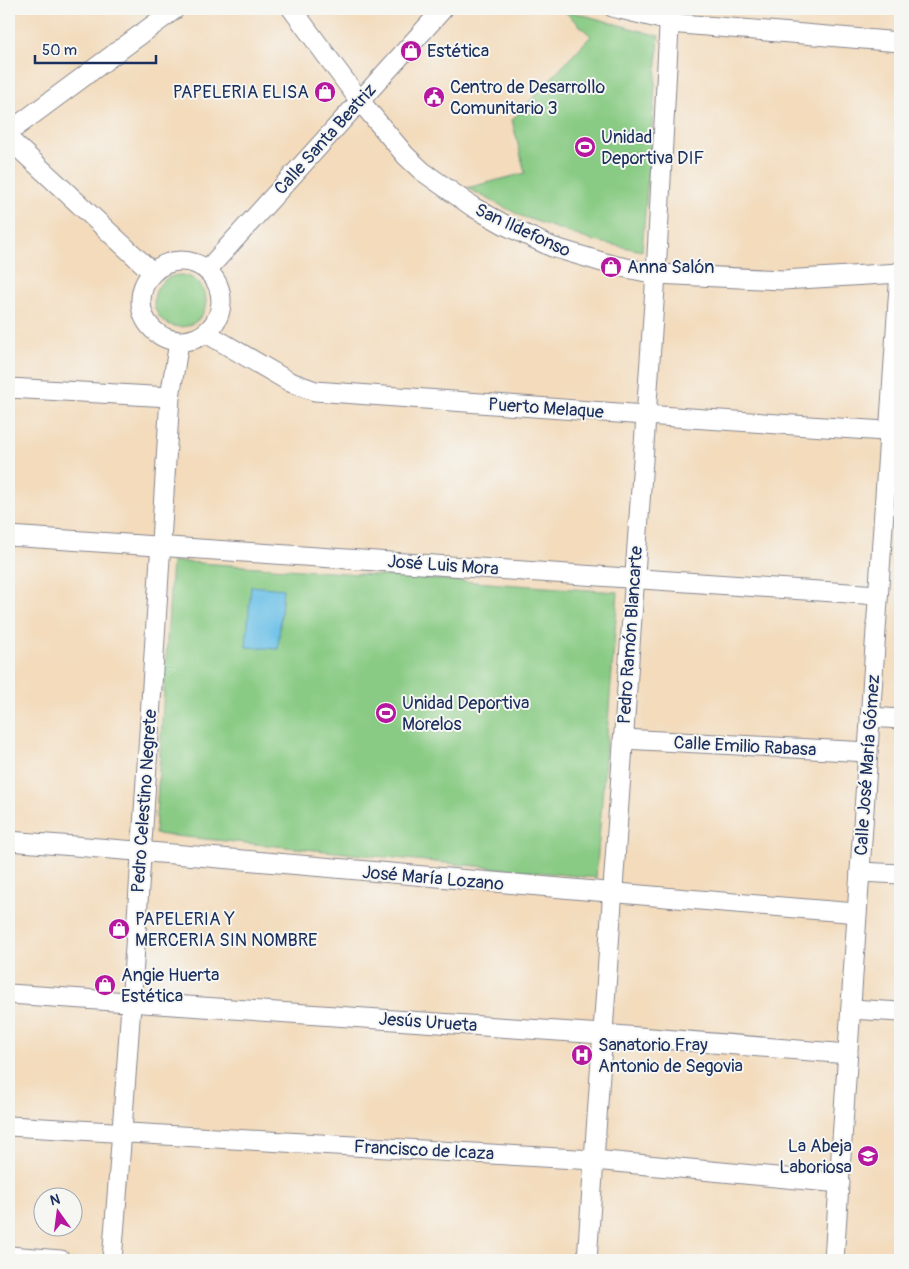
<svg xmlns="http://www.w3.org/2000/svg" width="909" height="1269" font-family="Pangolin,sans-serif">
<rect width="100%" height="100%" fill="#f6f6f2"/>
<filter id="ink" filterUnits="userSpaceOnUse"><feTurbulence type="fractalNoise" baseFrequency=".02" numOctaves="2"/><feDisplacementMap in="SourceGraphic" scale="10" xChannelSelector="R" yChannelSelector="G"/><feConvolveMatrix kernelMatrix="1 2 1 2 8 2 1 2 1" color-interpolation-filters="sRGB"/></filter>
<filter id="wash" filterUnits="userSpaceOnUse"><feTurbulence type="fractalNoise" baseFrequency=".0096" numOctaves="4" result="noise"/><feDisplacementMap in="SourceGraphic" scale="20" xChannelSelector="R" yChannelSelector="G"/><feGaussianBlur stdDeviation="1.12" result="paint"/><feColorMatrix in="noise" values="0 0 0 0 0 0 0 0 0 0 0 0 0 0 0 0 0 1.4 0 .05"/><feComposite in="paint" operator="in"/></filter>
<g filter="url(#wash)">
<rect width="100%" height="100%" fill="#f3dbbc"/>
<!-- green -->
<g fill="#89cb84" stroke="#527d71">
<path d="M562 9 659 36 642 251 590 240 521 216 467 188 525 173 512 120 591 36Z"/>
<circle cx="180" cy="301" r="26"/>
<path d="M172 561 618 592 596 878 155 834Z"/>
</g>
<!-- water -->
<path fill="#6ac0e7" stroke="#4278a2" d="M251 586 283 589 278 649 246 647Z"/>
</g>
<g filter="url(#ink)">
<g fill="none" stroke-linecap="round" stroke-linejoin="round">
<!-- pedestrian casing -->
<g stroke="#87858d" stroke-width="17">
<path id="pedestrian" d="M612 9 669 23"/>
</g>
<!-- minor casing -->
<g stroke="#87858d" stroke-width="21">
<g id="minor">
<path d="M292 9 360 101 406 156 422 171 473 207 507 226 552 247 612 265 656 274 783 280 900 273"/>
<path d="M669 23 900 42"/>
<path d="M9 132 175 9"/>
<path d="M9 139 152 272"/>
<circle cx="181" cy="301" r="40"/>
<path d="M207 270 443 9"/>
<path d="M206 333 290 382 315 391 645 415 900 432"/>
<path d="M9 388 170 397"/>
<path d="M9 536 878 595"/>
<path d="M870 717 900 719"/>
<path d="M623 739 868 752"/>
<path d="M9 841C292 862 574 891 857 913"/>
<path d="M860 872 900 874"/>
<path d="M9 994 602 1034 848 1054"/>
<path d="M851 1009 900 1012"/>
<path d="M9 1126 594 1160 840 1183"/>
<path d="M9 1256 61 1260"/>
<path d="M112 1260C135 973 152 685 170 397L179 342"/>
<path d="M587 1260 656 274 670 9"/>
<path d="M834 1260 900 271"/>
</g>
</g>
<!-- pedestrian -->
<use href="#pedestrian" stroke="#fff" stroke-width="15"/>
<!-- minor -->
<use href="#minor" stroke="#fff" stroke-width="19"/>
</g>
</g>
<!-- icons -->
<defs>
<g id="shop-disc" transform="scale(1.125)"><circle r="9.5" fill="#b5179e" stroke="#f6f6f2"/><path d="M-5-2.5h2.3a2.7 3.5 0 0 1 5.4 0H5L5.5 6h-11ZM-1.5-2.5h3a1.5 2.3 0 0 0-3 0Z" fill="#fff"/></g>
<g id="civic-disc" transform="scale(1.125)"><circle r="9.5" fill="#b5179e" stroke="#f6f6f2"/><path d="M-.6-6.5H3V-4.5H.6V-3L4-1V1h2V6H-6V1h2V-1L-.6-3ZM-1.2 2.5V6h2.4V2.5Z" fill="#fff"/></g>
<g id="stadium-disc" transform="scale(1.125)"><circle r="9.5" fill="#b5179e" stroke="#f6f6f2"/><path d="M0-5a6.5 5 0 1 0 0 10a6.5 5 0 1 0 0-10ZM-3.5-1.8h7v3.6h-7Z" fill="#fff"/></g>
<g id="hospital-disc" transform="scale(1.125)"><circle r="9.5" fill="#b5179e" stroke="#f6f6f2"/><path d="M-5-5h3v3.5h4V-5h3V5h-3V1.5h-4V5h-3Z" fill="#fff"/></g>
<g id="school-disc" transform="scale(1.125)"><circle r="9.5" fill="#b5179e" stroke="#f6f6f2"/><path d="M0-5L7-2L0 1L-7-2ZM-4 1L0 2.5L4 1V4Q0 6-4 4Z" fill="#fff"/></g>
</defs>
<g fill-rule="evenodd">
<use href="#shop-disc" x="411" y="51"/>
<use href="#shop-disc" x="325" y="92"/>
<use href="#civic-disc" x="434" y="97"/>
<use href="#stadium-disc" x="585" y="147"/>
<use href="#shop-disc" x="611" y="267"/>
<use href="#stadium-disc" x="386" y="713"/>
<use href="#shop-disc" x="119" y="929"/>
<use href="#shop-disc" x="105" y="985"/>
<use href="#hospital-disc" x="582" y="1055"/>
<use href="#school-disc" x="868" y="1156"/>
</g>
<g text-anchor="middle" stroke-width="4" stroke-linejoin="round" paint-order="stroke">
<!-- poi labels -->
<g font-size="18" fill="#1b2f5e" stroke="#f6f6f2" text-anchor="start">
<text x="427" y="57">Estética</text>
<text x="450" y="93">Centro de Desarrollo<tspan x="450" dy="21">Comunitario 3</tspan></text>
<text x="309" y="98" text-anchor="end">PAPELERIA ELISA</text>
<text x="601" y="143">Unidad<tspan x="601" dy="21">Deportiva DIF</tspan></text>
<text x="627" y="273">Anna Salón</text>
<text x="402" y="709">Unidad Deportiva<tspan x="402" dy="21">Morelos</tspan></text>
<text x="135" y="925">PAPELERIA Y<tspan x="135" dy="21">MERCERIA SIN NOMBRE</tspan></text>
<text x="121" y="981">Angie Huerta<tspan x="121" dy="21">Estética</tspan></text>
<text x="598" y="1051">Sanatorio Fray<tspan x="598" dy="21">Antonio de Segovia</tspan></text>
<text x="852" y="1152" text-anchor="end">La Abeja<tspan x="852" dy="21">Laboriosa</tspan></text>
</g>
<!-- street labels -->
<g font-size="18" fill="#1b2f5e" stroke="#f6f6f2">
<text transform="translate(325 139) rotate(-48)" y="6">Calle Santa Beatriz</text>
<text transform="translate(523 230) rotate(25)" y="6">San Ildefonso</text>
<text transform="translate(546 408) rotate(4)" y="6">Puerto Melaque</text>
<text transform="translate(443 565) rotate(4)" y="6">José Luis Mora</text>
<text transform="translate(630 635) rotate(-86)" y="6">Pedro Ramón Blancarte</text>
<text transform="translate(745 746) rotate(3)" y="6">Calle Emilio Rabasa</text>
<text transform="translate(867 765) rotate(-86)" y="6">Calle José María Gómez</text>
<text transform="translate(144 801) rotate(-86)" y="6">Pedro Celestino Negrete</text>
<text transform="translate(433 878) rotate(5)" y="6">José María Lozano</text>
<text transform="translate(428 1022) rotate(4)" y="6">Jesús Urueta</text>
<text transform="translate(424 1150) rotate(3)" y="6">Francisco de Icaza</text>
</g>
</g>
<!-- margin -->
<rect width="909" height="1269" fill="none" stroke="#f6f6f2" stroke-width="30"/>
<!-- north arrow -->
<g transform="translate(58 1212) rotate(346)"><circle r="24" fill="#f6f6f2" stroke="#9ea6b7"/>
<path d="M0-4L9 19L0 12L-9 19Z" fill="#b5179e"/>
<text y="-8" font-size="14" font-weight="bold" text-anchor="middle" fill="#1b2f5e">N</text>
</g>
<!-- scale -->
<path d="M35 55v8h121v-8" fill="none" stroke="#1b2f5e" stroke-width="2.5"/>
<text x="42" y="55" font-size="15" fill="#1b2f5e" stroke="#f6f6f2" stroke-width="4" paint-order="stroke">50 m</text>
</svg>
